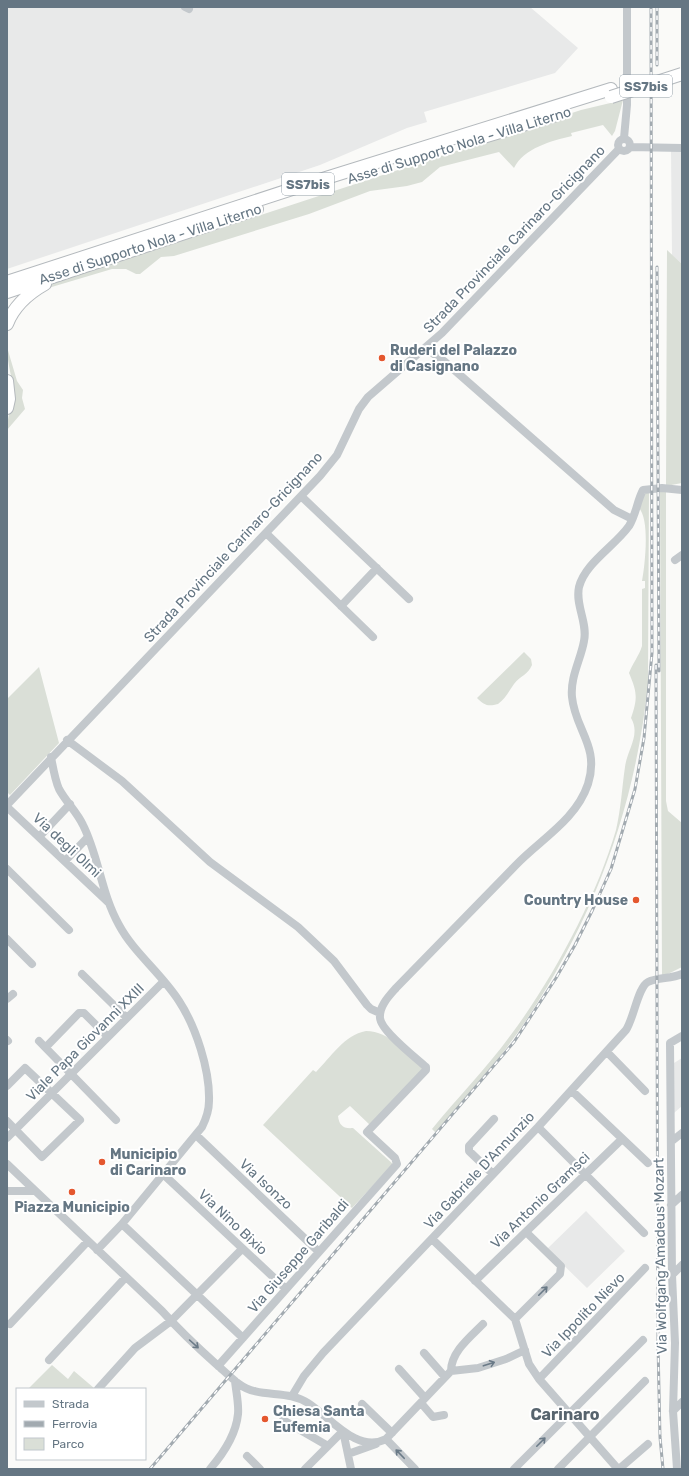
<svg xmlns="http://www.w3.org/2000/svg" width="689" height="1476" font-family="Rubik,sans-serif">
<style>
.built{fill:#e8e9e9}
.green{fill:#dadfd7}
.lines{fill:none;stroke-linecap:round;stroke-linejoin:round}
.highway-casing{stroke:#b4b9bd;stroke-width:14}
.minor{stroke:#c3c8cc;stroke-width:8}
.highway{stroke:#fff;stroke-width:12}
.rail-casing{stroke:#a2aab0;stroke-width:3}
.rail{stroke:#fff;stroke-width:1.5;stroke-dasharray:4.5;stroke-linecap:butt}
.highway-bridge-casing{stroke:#b4b9bd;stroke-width:14;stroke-linecap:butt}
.highway-bridge{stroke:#fff;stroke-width:12}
.oneway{stroke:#6a7a87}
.poi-dot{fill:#e4572e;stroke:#fff;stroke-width:1.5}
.labels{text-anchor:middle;stroke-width:4;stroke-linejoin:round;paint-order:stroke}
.shield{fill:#fff;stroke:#939fa8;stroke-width:1}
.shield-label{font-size:13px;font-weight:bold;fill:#657683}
.street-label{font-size:14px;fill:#657683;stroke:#fff}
.poi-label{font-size:14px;font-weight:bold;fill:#657683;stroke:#fff;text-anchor:start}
.quarter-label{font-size:16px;font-weight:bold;fill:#57646e;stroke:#fff}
</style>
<rect width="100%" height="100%" fill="#fafaf8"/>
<path class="built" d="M7 7H530L578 48 555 73 424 112 427 122 407 128 320 165 7 269Z
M671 150 682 151V264L672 255Z
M682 1058V1106L674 1113V1063Z
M586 1211 625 1251 587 1288 547 1249Z"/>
<path class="green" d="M623 100 615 131 612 136 603 125 571 133 572 136C551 141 524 148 514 168L499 152 440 167 422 182 407 186 370 191 309 214 174 256 161 257 140 274H136L126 269H112L45 289C25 298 11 314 7 335 7 308 33 292 56 282L581 110Z
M667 250 682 264V483L666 486Z
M7 347 17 381 23 390 22 398 25 409 7 430C7 415 14 402 13 387 11 373 7 361 7 347Z
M649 491 648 682C636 807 593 921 523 1025 497 1063 466 1097 436 1133L432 1129C457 1098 486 1069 510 1036 553 979 596 898 616 830 621 809 622 787 625 767 627 750 641 735 631 718 638 698 637 692 629 673 632 664 639 656 642 646V589L645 588V581H642C645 565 650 520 639 508L644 494Z
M660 491H666V801L668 811 682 823V967L662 977Z
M524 652 531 659 532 665C528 675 520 676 514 684 509 691 505 699 498 704 488 707 484 705 477 698Z
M39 667 59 743 10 795 7 792V699Z
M366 1031C390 1031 407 1054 423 1069L370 1125 350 1106 338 1116C339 1125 343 1129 353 1128L393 1164 352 1208 263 1125 313 1070 316 1072C331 1057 344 1035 366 1031Z
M52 1365 68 1379 74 1371 94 1388 28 1389Z"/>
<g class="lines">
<g class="highway-casing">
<path id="highway" d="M470 141 556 115
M7 282 326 178 611 89
M7 292 257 209
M7 324C14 306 29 293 45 284
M7 381 9 399 7 408"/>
</g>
<path class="minor" d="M185 7 189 9
M624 138 627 105V7
M618 145a6 6 0 1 1 12 0a6 6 0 1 1-12 0Z
M630 147 682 148
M425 348 444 361 614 510 632 519
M301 496 409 599
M266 533 373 637
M675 560 682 555
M341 606 377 568
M67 740 122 781 210 862 298 927 334 961 367 1005 371 1009 380 1013
M51 757C53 768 55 780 59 789 66 802 77 812 83 825 99 857 101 893 119 925 134 953 161 973 179 1001 196 1027 210 1070 209 1101 209 1111 206 1119 202 1127L122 1224 97 1250
M7 805 320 476 337 455 359 409 368 397 442 333 619 149
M7 807 108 902
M39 837 70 804
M65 861 88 837
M7 869 69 930
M7 939 32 964
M82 974 127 1018
M7 999 13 994
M7 1040 8 1041
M39 1041 116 1120
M46 1047 79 1013H84L108 1037
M607 1052 645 1091
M7 1086 25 1068 80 1120 42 1157 7 1121
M572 1091 648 1163
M538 1127 644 1233
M196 1135 319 1252
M7 1138 163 982
M672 1141 682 1133
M7 1164 162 1311C179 1330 197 1347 216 1364 223 1370 231 1378 239 1384 259 1399 287 1389 308 1403 330 1417 357 1454 386 1439L451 1371
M163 1174 286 1289
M493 1174 469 1151V1146L494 1119
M7 1191H35
M671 1205 682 1195
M122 1224 243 1338
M432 1239 515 1319 529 1364 539 1379 618 1469
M672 1275 682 1265
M475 1281 622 1139
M515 1319 560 1274 561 1266 526 1232
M10 1324 88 1241
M424 1353 445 1377
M49 1360 126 1277
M218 1366 397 1164 395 1158 367 1132 426 1070V1067C415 1057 381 1031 380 1018 379 1006 389 996 396 988 436 947 476 906 516 865 541 839 576 820 588 784 600 746 575 730 572 697 570 677 581 659 584 641 588 623 575 605 579 587 585 563 615 546 629 526 636 515 637 501 643 490L662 488 682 490
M399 1369 425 1398
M451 1371 478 1368 506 1359 525 1350
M451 1371C451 1352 470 1337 483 1324
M539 1379 645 1268
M98 1389 135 1348 171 1321 242 1249
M292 1396 304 1376 323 1353 538 1127 626 1030C634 1018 638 987 648 982 658 977 671 979 682 974
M421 1403 433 1417 444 1415
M362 1404 392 1433
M673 1411 682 1402
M283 1420 328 1446
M343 1431 351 1469
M386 1439 415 1469
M348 1454 376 1444
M247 1456 260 1469
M210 1469C223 1454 236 1435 238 1414 239 1404 236 1391 235 1381
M305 1469 343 1431
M514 1469 643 1340
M558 1469 645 1381
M619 1469 648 1444
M677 1469 673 1411 675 1343 672 1275 670 1043 682 1036"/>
<use href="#highway" class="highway"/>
<g class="rail-casing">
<path id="rail" d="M657 65V7
M657 267 659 671
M656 665 658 1344 660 1437 663 1469
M150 1469 514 1042 556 978 575 945 593 909 611 869 635 789 644 738 652 653 651 7"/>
</g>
<use href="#rail" class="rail"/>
<g class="highway-bridge-casing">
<path id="highway-bridge" d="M611 97 682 74"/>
</g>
<use href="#highway-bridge" class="highway-bridge"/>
</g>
<defs><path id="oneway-shaft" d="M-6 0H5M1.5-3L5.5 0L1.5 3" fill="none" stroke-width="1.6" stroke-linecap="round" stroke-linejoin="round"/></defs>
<g class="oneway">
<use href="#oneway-shaft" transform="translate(543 1291) rotate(-45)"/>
<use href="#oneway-shaft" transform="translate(194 1344) rotate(42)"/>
<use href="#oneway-shaft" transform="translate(489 1364) rotate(-18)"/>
<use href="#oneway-shaft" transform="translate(541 1442) rotate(-45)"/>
<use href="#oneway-shaft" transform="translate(400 1454) rotate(-134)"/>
</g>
<g class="poi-dot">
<circle cx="382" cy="358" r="4"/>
<circle cx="636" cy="900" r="4"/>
<circle cx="102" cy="1162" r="4"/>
<circle cx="72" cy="1192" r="4"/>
<circle cx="265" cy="1419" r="4"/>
</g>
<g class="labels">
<g class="shield">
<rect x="620" y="75" width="52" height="22" rx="3"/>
<rect x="282" y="173" width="52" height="22" rx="3"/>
</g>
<g class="shield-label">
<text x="646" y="91">SS7bis</text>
<text x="308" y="189">SS7bis</text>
</g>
<g class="street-label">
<text transform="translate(459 145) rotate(-17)" y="5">Asse di Supporto Nola - Villa Literno</text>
<text transform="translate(514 239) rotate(-46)" y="5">Strada Provinciale Carinaro-Gricignano</text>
<text transform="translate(150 244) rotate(-18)" y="5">Asse di Supporto Nola - Villa Literno</text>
<text transform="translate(233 547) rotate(-47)" y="5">Strada Provinciale Carinaro-Gricignano</text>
<text transform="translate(67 845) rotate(43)" y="5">Via degli Olmi</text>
<text transform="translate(85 1042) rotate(-45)" y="5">Viale Papa Giovanni XXIII</text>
<text transform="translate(479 1170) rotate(-47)" y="5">Via Gabriele D'Annunzio</text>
<text transform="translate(266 1184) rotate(43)" y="5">Via Isonzo</text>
<text transform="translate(540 1200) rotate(-44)" y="5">Via Antonio Gramsci</text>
<text transform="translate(233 1222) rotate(43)" y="5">Via Nino Bixio</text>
<text transform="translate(298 1256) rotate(-49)" y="5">Via Giuseppe Garibaldi</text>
<text transform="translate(660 1256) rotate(-91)" y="5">Via Wolfgang Amadeus Mozart</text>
<text transform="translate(583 1315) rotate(-46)" y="5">Via Ippolito Nievo</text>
</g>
<g class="poi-label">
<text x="390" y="355">Ruderi del Palazzo<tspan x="390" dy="16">di Casignano</tspan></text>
<text x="628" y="905" text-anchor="end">Country House</text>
<text x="110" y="1159">Municipio<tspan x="110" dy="16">di Carinaro</tspan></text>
<text x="72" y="1212" text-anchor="middle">Piazza Municipio</text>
<text x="273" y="1416">Chiesa Santa<tspan x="273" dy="16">Eufemia</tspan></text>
</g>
<g class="quarter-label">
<text x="565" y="1420">Carinaro</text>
</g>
</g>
<rect width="689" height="1476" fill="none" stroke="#657683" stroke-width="16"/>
<rect x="16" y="1388" width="130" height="72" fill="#ffffff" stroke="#c1c8cd"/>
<rect x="24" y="1401" width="20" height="6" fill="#c3c8cc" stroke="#c1c8cd"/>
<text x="52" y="1408" font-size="12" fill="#657683">Strada</text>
<rect x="24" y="1421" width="20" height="6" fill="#a2aab0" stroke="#c1c8cd"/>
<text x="52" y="1428" font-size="12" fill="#657683">Ferrovia</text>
<rect x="24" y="1438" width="20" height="12" fill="#dadfd7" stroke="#c1c8cd"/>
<text x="52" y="1448" font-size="12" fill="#657683">Parco</text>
</svg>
